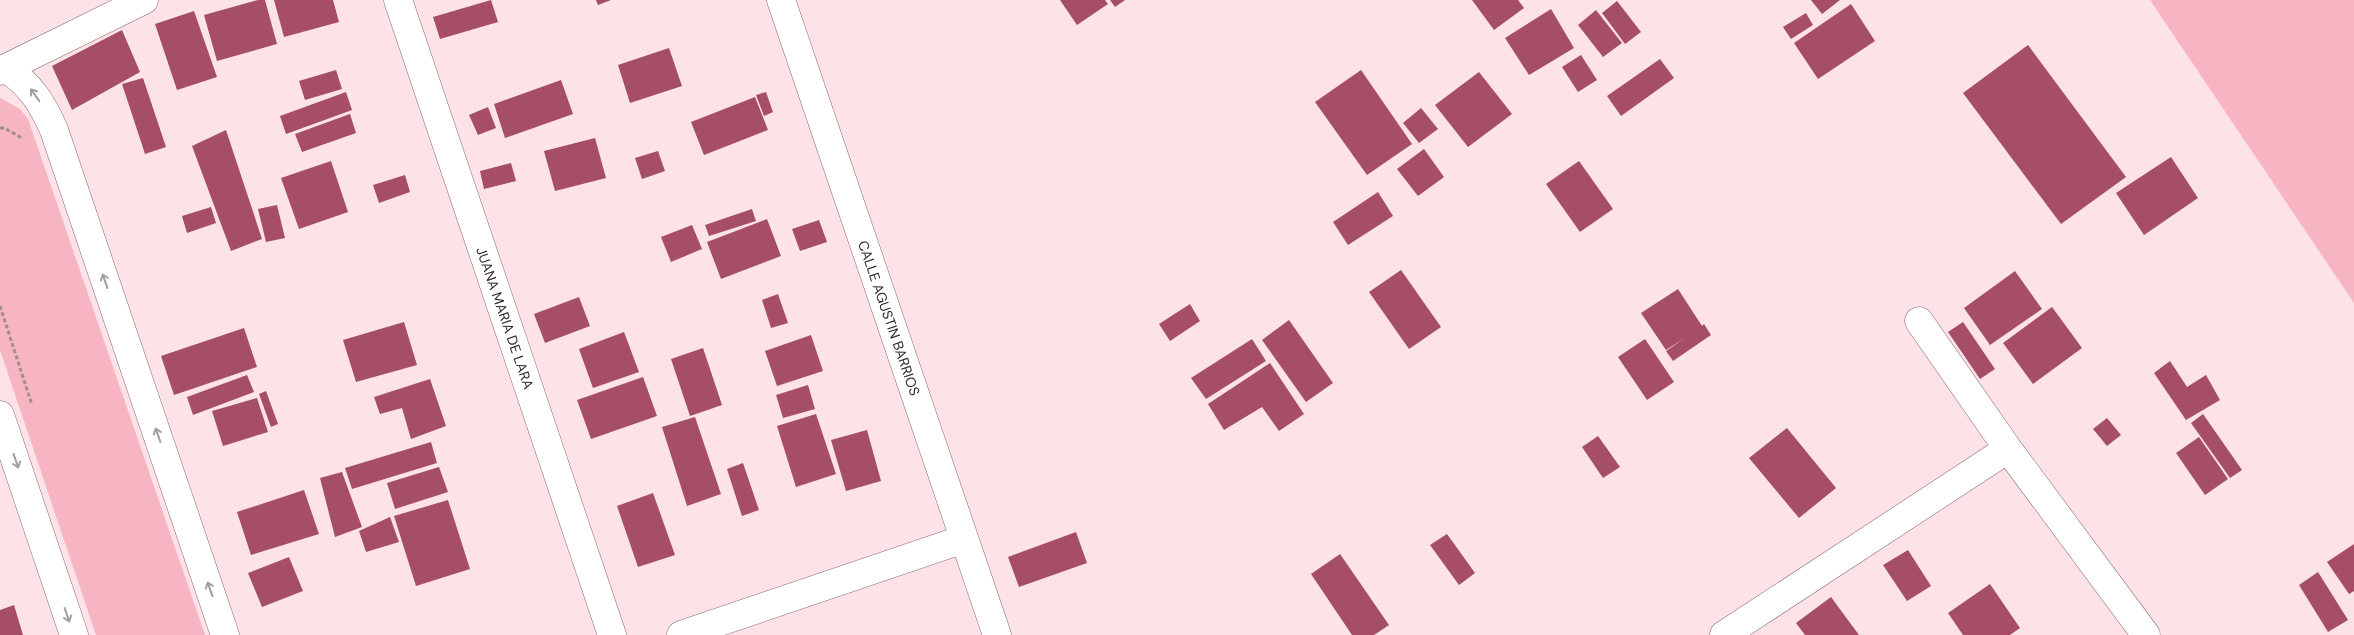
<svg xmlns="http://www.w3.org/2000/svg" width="2354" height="635" font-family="'DM Sans',sans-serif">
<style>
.green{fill:#f7b5c3}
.building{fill:#a54e65}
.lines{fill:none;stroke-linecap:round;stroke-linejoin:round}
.minor-casing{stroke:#876a70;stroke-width:29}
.path{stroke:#a18d90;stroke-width:3;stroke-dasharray:4 2.5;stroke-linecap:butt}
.minor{stroke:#fff;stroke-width:28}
.oneway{stroke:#a29d9e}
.labels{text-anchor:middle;stroke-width:5;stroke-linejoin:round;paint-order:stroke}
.street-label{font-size:14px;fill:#312527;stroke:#fff}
</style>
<rect width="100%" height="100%" fill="#fde2e7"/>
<path class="green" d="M2150 0H2354V303Z
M0 98 20 109 28 119 205 635H96L0 350Z"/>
<path class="building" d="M258 0H265L277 44 217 61 204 15Z
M274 0H333L339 22 284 37Z
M491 0 498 22 440 39 433 17Z
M596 0H611L598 5Z
M1060 0H1105L1108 4 1077 25Z
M1110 0H1125L1115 7Z
M1472 0H1518L1524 8 1494 30Z
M1811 0H1840L1822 14Z
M1617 1 1641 32 1625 44 1602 13Z
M1851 4 1875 41 1818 79 1794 43Z
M1551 9 1574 48 1529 75 1505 38Z
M1596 10 1622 43 1603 57 1578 25Z
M194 11 217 77 177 90 155 24Z
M1806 13 1813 25 1791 39 1783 27Z
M122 30 140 72 72 110 52 66Z
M2028 45 2126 177 2061 224 1963 93Z
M669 48 682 86 630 103 618 65Z
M1581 55 1597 80 1578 92 1562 67Z
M1660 59 1674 78 1621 116 1607 96Z
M336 70 342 89 305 100 299 81Z
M1361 70 1412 144 1367 175 1315 102Z
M1479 72 1512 114 1468 147 1435 105Z
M143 78 166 147 145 154 122 84Z
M561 80 573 114 505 138 494 104Z
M346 92 352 110 286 134 280 116Z
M766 92 773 112 764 116 756 95Z
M755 97 768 130 704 155 691 122Z
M488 107 496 128 478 135 469 115Z
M1421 108 1438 129 1419 143 1403 123Z
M350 114 356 133 302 152 295 134Z
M226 130 262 239 231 251 192 146Z
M595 138 606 178 555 191 544 151Z
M1424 149 1444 177 1418 196 1397 169Z
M658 151 665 171 642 179 635 158Z
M2171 157 2198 198 2144 235 2116 193Z
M331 161 348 212 299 229 281 178Z
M1579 161 1613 209 1580 232 1546 184Z
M511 163 516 181 484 189 480 171Z
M405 175 410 192 379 203 373 185Z
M1378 192 1393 216 1348 245 1333 222Z
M277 205 285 238 266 242 258 209Z
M211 207 216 223 187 233 182 216Z
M752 209 756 221 709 236 705 225Z
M767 219 781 256 721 279 707 242Z
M819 220 827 242 800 251 792 229Z
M692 225 702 249 671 262 661 237Z
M1401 270 1441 327 1409 349 1369 292Z
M2015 271 2042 309 1990 345 1964 308Z
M1678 289 1702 326 1704 324 1711 335 1673 361 1666 351 1685 338 1666 350 1641 313Z
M778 294 788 323 771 328 762 300Z
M579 297 590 326 545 343 534 314Z
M1190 304 1200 321 1170 341 1159 324Z
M2052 307 2082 348 2033 384 2003 343Z
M1289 320 1333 383 1306 402 1262 340Z
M404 322 417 365 356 382 343 340Z
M1963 322 1995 369 1980 379 1948 332Z
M244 328 257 367 174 395 161 356Z
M624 332 639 372 593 388 579 349Z
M811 335 823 371 777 386 765 351Z
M1252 339 1266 361 1206 399 1191 378Z
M1645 339 1674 382 1647 400 1618 357Z
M703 348 722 405 690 416 671 359Z
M2170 361 2187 387 2206 375 2220 400 2186 420 2154 373Z
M1270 363 1304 414 1279 431 1262 407 1224 430 1208 404Z
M247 375 254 392 193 415 187 397Z
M643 377 657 416 591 439 577 400Z
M430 379 446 426 411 439 402 408 380 414 374 397Z
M808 385 815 409 783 418 776 395Z
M266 391 278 424 271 427 259 394Z
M257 398 268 432 223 446 212 411Z
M816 414 836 474 796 487 777 426Z
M2203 414 2242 470 2230 478 2191 423Z
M695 417 721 494 687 506 662 427Z
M2107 418 2121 435 2107 446 2093 429Z
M1787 428 1836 488 1799 518 1749 458Z
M867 430 881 481 846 491 831 440Z
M1598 436 1620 467 1603 478 1582 447Z
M2199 437 2228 479 2205 495 2176 453Z
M431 442 437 463 352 489 345 468Z
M743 463 759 510 742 516 727 469Z
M439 467 448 492 395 509 387 483Z
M342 472 362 527 335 537 320 478Z
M304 490 319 534 251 555 237 512Z
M653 493 675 555 638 567 617 506Z
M448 500 470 569 416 586 394 516Z
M390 517 399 542 366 552 359 531Z
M1076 532 1087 563 1019 587 1008 557Z
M1447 534 1475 573 1459 585 1430 545Z
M2354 544V591L2349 594 2327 562Z
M1908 550 1931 586 1907 601 1883 565Z
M1340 554 1389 625 1374 635H1352L1311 574Z
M289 557 303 591 262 607 248 573Z
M2318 572 2348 620 2328 632 2299 585Z
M1990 584 2020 628 2010 635H1963L1948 613Z
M1831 597 1859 635H1805L1796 623Z
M14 605 23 635H0V610Z"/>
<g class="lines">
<g class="minor-casing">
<path id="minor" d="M398 0 612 635
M781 0 997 635
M6 68C32 87 41 101 54 130L225 635
M0 71 144 0
M1919 321 2008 449 2146 635
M0 415 74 635
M681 635 964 539
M1724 635 2008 449"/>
</g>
<path class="path" d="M0 128H4L22 138
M0 306 32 405"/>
<use href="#minor" class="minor"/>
</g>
<defs><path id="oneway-shaft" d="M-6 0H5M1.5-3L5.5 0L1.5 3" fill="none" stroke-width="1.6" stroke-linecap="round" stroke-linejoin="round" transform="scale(1.25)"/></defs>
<g class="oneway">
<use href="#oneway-shaft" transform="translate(35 95) rotate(-125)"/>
<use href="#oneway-shaft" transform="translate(105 281) rotate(-109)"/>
<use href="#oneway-shaft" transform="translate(158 435) rotate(-109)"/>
<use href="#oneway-shaft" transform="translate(16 461) rotate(71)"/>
<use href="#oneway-shaft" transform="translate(210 589) rotate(-109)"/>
<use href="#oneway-shaft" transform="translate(67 615) rotate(71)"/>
</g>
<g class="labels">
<g class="street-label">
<text transform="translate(505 318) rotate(71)" y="5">JUANA MARIA DE LARA</text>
<text transform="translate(889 318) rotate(71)" y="5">CALLE AGUSTIN BARRIOS</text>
</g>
</g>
</svg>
